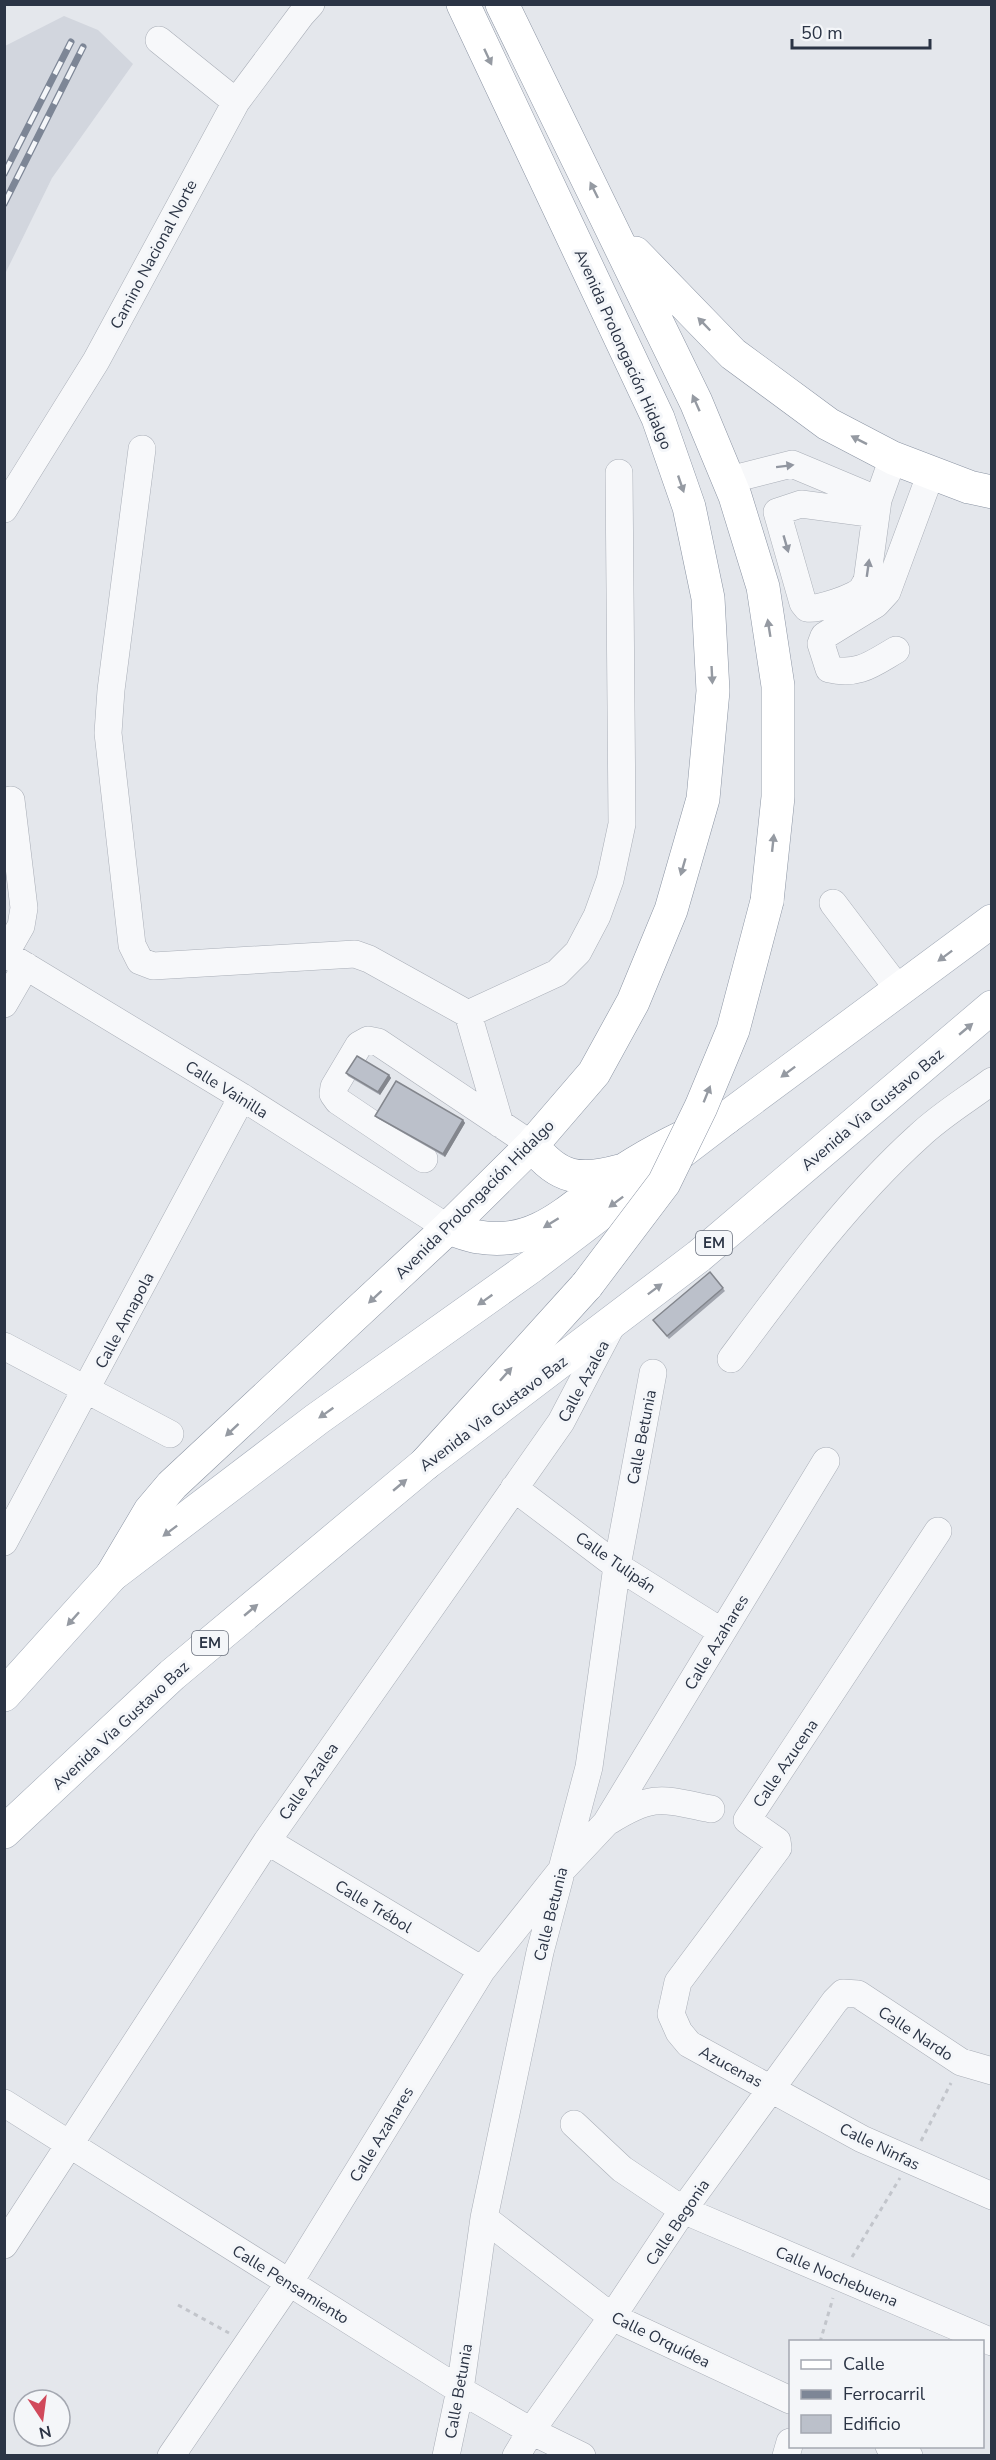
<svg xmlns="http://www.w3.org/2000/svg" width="996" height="2460" font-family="'Nunito Sans',sans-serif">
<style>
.built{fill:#d2d6de}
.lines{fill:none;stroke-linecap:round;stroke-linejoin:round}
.minor-casing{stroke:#a9aeb7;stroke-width:28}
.major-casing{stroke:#a3abb8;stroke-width:34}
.highway-casing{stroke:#8b94a3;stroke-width:34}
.path{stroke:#c2c5cb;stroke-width:3;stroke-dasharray:4.5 4.5;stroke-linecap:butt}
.minor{stroke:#f7f8fa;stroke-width:27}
.major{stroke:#fff;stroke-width:33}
.highway{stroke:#fff;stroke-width:33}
.rail-casing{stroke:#7d8696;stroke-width:7}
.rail{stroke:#f4f6f9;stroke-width:4.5;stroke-dasharray:14;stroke-linecap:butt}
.highway-bridge-casing{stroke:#8b94a3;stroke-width:34;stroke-linecap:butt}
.highway-bridge{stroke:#fff;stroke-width:33}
.wall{fill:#a1a5ae}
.shaded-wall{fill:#83868d}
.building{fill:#bbc0ca;stroke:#83868d;stroke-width:1.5}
.oneway{fill:#959aa2}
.oneway2{fill:#9196a0}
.labels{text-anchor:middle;stroke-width:6;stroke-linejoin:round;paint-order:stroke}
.shield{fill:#f4f6f9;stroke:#676e7b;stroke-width:1.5}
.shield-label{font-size:15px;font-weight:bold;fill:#2b3445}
.street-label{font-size:16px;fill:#2b3445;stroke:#f4f6f9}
</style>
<rect width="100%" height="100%" fill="#e4e7ec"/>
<path class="built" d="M64 16 98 30 133 64 52 178 5 274V46Z"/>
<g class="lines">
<g class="minor-casing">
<path id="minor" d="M159 40 236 102
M142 449 111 690 108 733 132 945 140 961 153 966 355 954 369 959 468 1014 500 1124
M729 480 792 464 878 500
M4 509 96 361 236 102 301 15 311 4
M876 514 801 504 777 512 803 603 807 608C817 610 855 598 862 589 863 588 866 582 867 581L878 500 893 458
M896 650C872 664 858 676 829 669L821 644 824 636 876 604 887 592 931 473
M833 903 899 990
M4 953 242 1097 448 1228
M5 954 21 926 24 908 11 800
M4 1004 26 966
M468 1014 557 973 578 952 597 916 610 880 622 824 619 473
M424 1159 338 1101 333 1094 334 1087 359 1045 368 1040 378 1042 532 1145
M4 1346 170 1434
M731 1359C789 1281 847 1201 919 1136 941 1115 968 1099 992 1081
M514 1488 617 1566 722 1632
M938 1531 747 1820 777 1841 778 1848 678 1982 671 2014 679 2032 689 2044 862 2139 992 2196
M4 1542 242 1097
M609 1821C654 1793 662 1799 711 1809
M267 1841 482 1970
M4 2103 460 2390 531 2431 582 2456
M574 2124 622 2169 683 2210 992 2342
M484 2218 612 2317 790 2400
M4 2245 267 1841 561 1422 614 1321
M889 2446 909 2456
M171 2456 289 2283 482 1970 560 1872 606 1823 826 1461
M446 2456 460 2390 484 2218 540 1952 589 1767 617 1566 653 1373
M516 2456 531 2431 612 2317 683 2210 835 2001 843 1993 858 1994 961 2062 992 2071
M786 2456 790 2442"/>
</g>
<g class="major-casing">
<path id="major" d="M4 1695 112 1575 317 1419 532 1266 726 1118 992 921
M4 1832 172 1675 425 1464 699 1256 992 1007"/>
</g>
<g class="highway-casing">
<path id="highway" d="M502 4 696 402 735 496 763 587 778 686V797L767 901
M635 253 733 354 828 424 893 458 969 487 992 492
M532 1145C558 1179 580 1182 620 1171
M448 1228C458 1231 469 1236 479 1237 542 1248 576 1200 624 1170 658 1148 689 1133 726 1118
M425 1464 587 1285
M112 1575 150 1511 172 1485 448 1228 532 1145 594 1073 633 1002 671 910 703 799 713 691 708 598 689 507 658 418 463 4"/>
</g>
<path class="path" d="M921 2141 951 2083
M852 2257 900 2178
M178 2305 229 2333
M820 2342 833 2298"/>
<use href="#minor" class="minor"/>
<use href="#major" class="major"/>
<use href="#highway" class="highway"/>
<g class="rail-casing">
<path id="rail" d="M4 174 71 42
M4 204 83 47"/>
</g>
<use href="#rail" class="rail"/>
<g class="highway-bridge-casing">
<path id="highway-bridge" d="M587 1285 664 1183 701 1107 733 1030 767 901"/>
</g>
<use href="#highway-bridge" class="highway-bridge"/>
</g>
<path class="wall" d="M346 1073 389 1075 391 1078 380 1095 348 1076Z
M375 1116 463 1120 465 1123 445 1157 377 1118Z
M710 1272 725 1291 669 1339 655 1323Z"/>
<path class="shaded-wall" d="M389 1075 391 1078 380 1095 378 1092Z
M463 1120 465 1123 445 1157 443 1154Z"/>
<path class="building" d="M357 1056 389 1075 378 1092 346 1073Z
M396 1081 463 1120 443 1154 375 1116Z
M710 1272 723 1288 667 1336 653 1320Z"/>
<defs><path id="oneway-solid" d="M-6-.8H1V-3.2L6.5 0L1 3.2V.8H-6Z" transform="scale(1.5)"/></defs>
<g class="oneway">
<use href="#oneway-solid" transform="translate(488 57) rotate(65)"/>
<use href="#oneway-solid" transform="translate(594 190) rotate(-116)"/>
<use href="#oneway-solid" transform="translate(704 324) rotate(-134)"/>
<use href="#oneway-solid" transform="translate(696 403) rotate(-114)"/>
<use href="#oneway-solid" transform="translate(859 440) rotate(-153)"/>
<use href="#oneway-solid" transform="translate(681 484) rotate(71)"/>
<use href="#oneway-solid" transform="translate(769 628) rotate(-99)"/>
<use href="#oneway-solid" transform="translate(712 675) rotate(87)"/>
<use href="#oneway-solid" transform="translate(773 843) rotate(-84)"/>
<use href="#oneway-solid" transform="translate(683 867) rotate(106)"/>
<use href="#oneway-solid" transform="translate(945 956) rotate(143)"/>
<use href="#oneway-solid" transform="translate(966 1029) rotate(-40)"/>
<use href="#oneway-solid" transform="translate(788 1072) rotate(143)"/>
<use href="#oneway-solid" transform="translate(707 1094) rotate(-68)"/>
<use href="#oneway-solid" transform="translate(616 1202) rotate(143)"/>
<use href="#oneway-solid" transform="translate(551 1223) rotate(148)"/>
<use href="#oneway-solid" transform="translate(655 1289) rotate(-37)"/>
<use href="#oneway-solid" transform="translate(375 1297) rotate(137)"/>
<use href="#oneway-solid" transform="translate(485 1300) rotate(145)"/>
<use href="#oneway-solid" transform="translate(506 1374) rotate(-48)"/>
<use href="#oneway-solid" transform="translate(326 1413) rotate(145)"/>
<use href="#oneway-solid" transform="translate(232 1430) rotate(137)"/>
<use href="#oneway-solid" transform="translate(400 1485) rotate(-40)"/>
<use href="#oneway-solid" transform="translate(170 1531) rotate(143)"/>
<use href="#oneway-solid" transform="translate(251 1610) rotate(-40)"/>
<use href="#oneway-solid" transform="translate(73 1619) rotate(132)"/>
</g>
<g class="oneway2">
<use href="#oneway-solid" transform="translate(785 466) rotate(-7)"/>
<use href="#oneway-solid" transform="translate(786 544) rotate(74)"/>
<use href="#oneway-solid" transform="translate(868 568) rotate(-82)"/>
</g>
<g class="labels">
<g class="shield">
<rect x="696" y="1231" width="36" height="24" rx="4.5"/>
<rect x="192" y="1631" width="36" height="24" rx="4.5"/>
</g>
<g class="shield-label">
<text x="714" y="1248">EM</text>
<text x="210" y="1648">EM</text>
</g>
<g class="street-label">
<text transform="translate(153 254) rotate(-62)" y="6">Camino Nacional Norte</text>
<text transform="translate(624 349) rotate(66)" y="6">Avenida Prolongación Hidalgo</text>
<text transform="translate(227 1089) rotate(32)" y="6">Calle Vainilla</text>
<text transform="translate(872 1109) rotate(-40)" y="6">Avenida Via Gustavo Baz</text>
<text transform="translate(474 1199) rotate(-45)" y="6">Avenida Prolongación Hidalgo</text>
<text transform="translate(124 1320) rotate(-62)" y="6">Calle Amapola</text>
<text transform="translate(583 1381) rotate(-62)" y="6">Calle Azalea</text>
<text transform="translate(493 1413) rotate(-37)" y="6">Avenida Via Gustavo Baz</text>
<text transform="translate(641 1437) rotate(-79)" y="6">Calle Betunia</text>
<text transform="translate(616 1562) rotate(35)" y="6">Calle Tulipán</text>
<text transform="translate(716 1642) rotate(-59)" y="6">Calle Azahares</text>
<text transform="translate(120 1725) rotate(-43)" y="6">Avenida Via Gustavo Baz</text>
<text transform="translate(785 1763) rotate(-56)" y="6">Calle Azucena</text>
<text transform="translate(308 1781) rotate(-55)" y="6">Calle Azalea</text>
<text transform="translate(374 1906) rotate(31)" y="6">Calle Trébol</text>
<text transform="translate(550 1914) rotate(-76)" y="6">Calle Betunia</text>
<text transform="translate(916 2033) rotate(33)" y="6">Calle Nardo</text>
<text transform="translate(731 2066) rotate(28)" y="6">Azucenas</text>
<text transform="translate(381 2134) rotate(-59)" y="6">Calle Azahares</text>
<text transform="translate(880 2146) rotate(26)" y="6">Calle Ninfas</text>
<text transform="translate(677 2222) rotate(-56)" y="6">Calle Begonia</text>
<text transform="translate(837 2276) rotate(23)" y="6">Calle Nochebuena</text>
<text transform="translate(291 2284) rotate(32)" y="6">Calle Pensamiento</text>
<text transform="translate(661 2339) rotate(26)" y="6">Calle Orquídea</text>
<text transform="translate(458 2391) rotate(-80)" y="6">Calle Betunia</text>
</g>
</g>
<rect width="996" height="2460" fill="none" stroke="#2b3445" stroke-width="12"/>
<rect x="789" y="2340" width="195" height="108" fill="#f4f6f9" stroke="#a4a8b1" stroke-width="1.5"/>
<rect x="801" y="2360" width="30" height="9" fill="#ffffff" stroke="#a4a8b1" stroke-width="1.5"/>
<text x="843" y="2370" font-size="18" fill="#2b3445">Calle</text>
<rect x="801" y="2390" width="30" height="9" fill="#7d8696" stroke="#a4a8b1" stroke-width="1.5"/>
<text x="843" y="2400" font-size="18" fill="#2b3445">Ferrocarril</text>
<rect x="801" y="2415" width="30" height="18" fill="#bbc0ca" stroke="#a4a8b1" stroke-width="1.5"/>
<text x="843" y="2430" font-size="18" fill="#2b3445">Edificio</text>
<g transform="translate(42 2418) rotate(167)"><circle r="28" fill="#f4f6f9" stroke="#a4a8b1" stroke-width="1.5"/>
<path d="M0-4.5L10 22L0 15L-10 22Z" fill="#d1495b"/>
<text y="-9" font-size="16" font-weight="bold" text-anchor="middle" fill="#2b3445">N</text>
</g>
<path d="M792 39v9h138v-9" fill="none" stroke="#2b3445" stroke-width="3"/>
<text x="801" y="39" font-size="18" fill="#2b3445" stroke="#f4f6f9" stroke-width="4.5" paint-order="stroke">50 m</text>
</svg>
